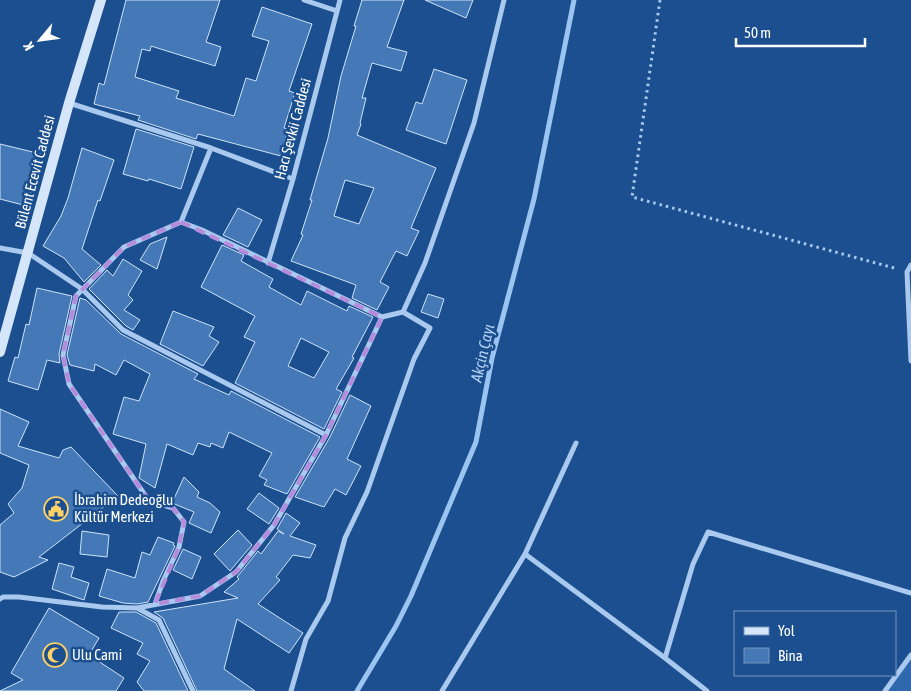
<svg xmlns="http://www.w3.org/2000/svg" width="911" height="691" font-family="'Asap Condensed',sans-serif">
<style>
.green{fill:#2e69ad}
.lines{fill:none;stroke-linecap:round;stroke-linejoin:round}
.stream{stroke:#9cc4f0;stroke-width:5}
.building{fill:#4478b7;stroke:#cfe3fa;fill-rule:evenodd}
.path{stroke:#a9c9ee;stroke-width:3;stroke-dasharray:2.5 4;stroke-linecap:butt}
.minor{stroke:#a9c9ee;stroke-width:5}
.secondary{stroke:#d6e6fa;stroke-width:10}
.marked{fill:none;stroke:#b68bdc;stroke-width:4;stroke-dasharray:10 6;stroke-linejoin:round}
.labels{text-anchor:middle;stroke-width:5;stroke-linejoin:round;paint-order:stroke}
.street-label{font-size:15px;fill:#fff;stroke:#1b4f8f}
.poi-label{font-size:15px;fill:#fff;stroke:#1b4f8f;text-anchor:start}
.water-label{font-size:16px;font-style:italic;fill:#b5d3f5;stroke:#1b4f8f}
</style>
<rect width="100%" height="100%" fill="#1b4f8f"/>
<path class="green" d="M911 653V691H884Z"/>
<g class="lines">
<path class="stream" d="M357 691 396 626 411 596 476 442 492 358 534 199 574 0"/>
</g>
<path class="building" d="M126 0H220L206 42 221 47 215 66 151 46 150 51 142 49 135 77 179 91 176 98 234 116 246 78 256 81 269 41 252 36 262 7 312 24 289 91 295 93 284 128 288 129 281 156 198 134 196 139 138 120 140 116 94 104 99 83 104 85Z
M362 0H404L387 47 407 52 401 71 372 63 362 98H366L360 123 361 124 357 135 436 168 411 228 419 231 407 256 396 251 380 282 389 287 377 310 352 298 356 285 291 261 303 235 301 234 312 200H310L328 138 341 76 356 26H354ZM345 180 374 188 359 224 334 216Z
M425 0H473L466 18Z
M434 69 467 80 446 144 406 130 416 102 422 104Z
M136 129 194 147 181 189 149 179 148 181 123 174Z
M0 144 41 154 27 206 0 199Z
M82 148 114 160 100 201 98 200 82 249 101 265 84 282 64 258 43 246 61 216 68 198Z
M238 208 262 220 248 247 223 235Z
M167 237 157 269 140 260 150 244Z
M222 245 244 255 241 261 273 279 269 287 301 305 307 291 347 311 349 306 373 317 352 357 354 358 336 389 342 392 324 429 235 383 255 342 244 337 255 316 201 287ZM301 338 329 352 314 378 288 366Z
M123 259 142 271 128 295 133 300 124 310 140 320 133 330 126 326 89 289 107 270 113 276Z
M37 288 72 296 59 354 60 363 47 360 38 390 8 381 15 357 18 358 26 324 29 325Z
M428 294 444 299 438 318 421 312Z
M80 298 86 300 121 334 198 374 194 379 229 395 231 391 320 437 287 494 264 485 267 480 259 476 272 453 229 432 223 448 211 443 210 447 198 443 193 455 167 444 155 488 139 478 146 444 113 434 124 397 139 401 150 374 124 360 116 375 95 364 94 371 70 365 67 355Z
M173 311 214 327 209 336 219 342 203 366 160 344Z
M350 395 371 406 347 459 361 466 346 495 335 489 324 507 295 497 330 437Z
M0 409 29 422 18 446 59 458 63 450 71 447 118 496 39 557 48 560 14 577 0 572V525L14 513 8 504 22 488 29 465 0 453Z
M184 477 199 492 197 497 210 503 220 512 211 533 189 523 194 512 172 503Z
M259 493 279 508 269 524 247 509Z
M286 513 300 523 290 536 316 545 310 558 293 555 276 577 280 580 258 604 303 633 289 653 237 619 224 669 255 691H197L163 618 154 612 238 598 224 592 239 579 237 577 258 551 261 554 278 531 284 534 277 529Z
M238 530 252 545 230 571 214 554Z
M82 531 109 535 107 557 80 554Z
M158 537 174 543 173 545 175 546 148 602 137 604 123 603 99 596 107 569 135 578 142 552 150 555Z
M183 549 201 557 192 579 173 570Z
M59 563 74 567 71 577 89 583 84 600 52 589Z
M49 608 99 638 89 655 124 678 116 691H0L23 680 11 673Z
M119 612H136L156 623 188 691H144L137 682 150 661 137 654 143 643 111 628Z"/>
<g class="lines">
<path class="path" d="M660 0 632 197 898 269"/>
<path class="minor" d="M304 0 337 11
M69 103 211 148 293 179
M181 222 211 148
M0 248 28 253 82 289 123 330 326 435
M268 263 293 179 340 0
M911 265 907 272 911 361
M525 554 665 658
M0 599 3 597H19L102 607 137 608 200 596 236 572 274 525 326 435 382 317 403 312 425 263 474 123 504 0
M155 604 163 581 179 547 184 522 173 508 149 501 69 384 63 355 76 296 124 247 181 222 202 230 382 317
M137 608 159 620 193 691
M291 691 306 639 328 601 345 538 367 492 414 359 430 328 403 312
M442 691 525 554 576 443
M707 691 665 658 693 564 708 532 911 593
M885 691 911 655"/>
<path class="secondary" d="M0 352 69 103 101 0"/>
</g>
<path class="marked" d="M181 222 382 317 326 435 274 525 236 572 200 596 155 604 179 547 184 522 173 508 149 501 69 384 63 355 76 296 124 247Z"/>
<defs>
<g id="civic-ring" transform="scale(1.25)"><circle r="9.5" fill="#1b4f8f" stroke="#ffd166" stroke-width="1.5"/><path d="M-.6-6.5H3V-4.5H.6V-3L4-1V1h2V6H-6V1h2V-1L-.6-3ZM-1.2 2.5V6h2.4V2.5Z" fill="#ffd166"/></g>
<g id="mosque-ring" transform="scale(1.25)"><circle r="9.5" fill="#1b4f8f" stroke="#ffd166" stroke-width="1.5"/><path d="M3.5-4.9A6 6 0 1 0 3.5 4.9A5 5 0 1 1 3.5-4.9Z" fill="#ffd166"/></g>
</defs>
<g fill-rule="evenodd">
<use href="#civic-ring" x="56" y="509"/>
<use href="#mosque-ring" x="55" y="655"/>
</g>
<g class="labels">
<g class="street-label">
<text transform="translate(293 129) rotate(-75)" y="5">Hacı Şevkii Caddesi</text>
<text transform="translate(35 172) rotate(-75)" y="5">Bülent Ecevit Caddesi</text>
</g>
<g class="poi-label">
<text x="74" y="505">İbrahim Dedeoğlu<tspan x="74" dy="17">Kültür Merkezi</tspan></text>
<text x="72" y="660">Ulu Cami</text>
</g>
<g class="water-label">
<text transform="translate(482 353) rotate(-77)" y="6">Akçin Çayı</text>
</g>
</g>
<rect x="734" y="611" width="162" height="65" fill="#1b4f8f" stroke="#7695bc"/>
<rect x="744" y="627" width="25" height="8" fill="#d6e6fa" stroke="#7695bc"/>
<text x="778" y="636" font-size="15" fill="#ffffff">Yol</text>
<rect x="744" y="648" width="25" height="15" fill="#4478b7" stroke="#7695bc"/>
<text x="778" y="661" font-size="15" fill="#ffffff">Bina</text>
<g transform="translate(40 40) rotate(241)" stroke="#1b4f8f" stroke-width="4" paint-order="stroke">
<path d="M0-4L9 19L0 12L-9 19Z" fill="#ffffff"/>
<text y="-8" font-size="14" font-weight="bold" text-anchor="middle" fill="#ffffff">K</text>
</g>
<path d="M736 38v8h129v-8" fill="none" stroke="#ffffff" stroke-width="2.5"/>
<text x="744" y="38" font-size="15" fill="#ffffff" stroke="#1b4f8f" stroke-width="4" paint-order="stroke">50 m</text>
</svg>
